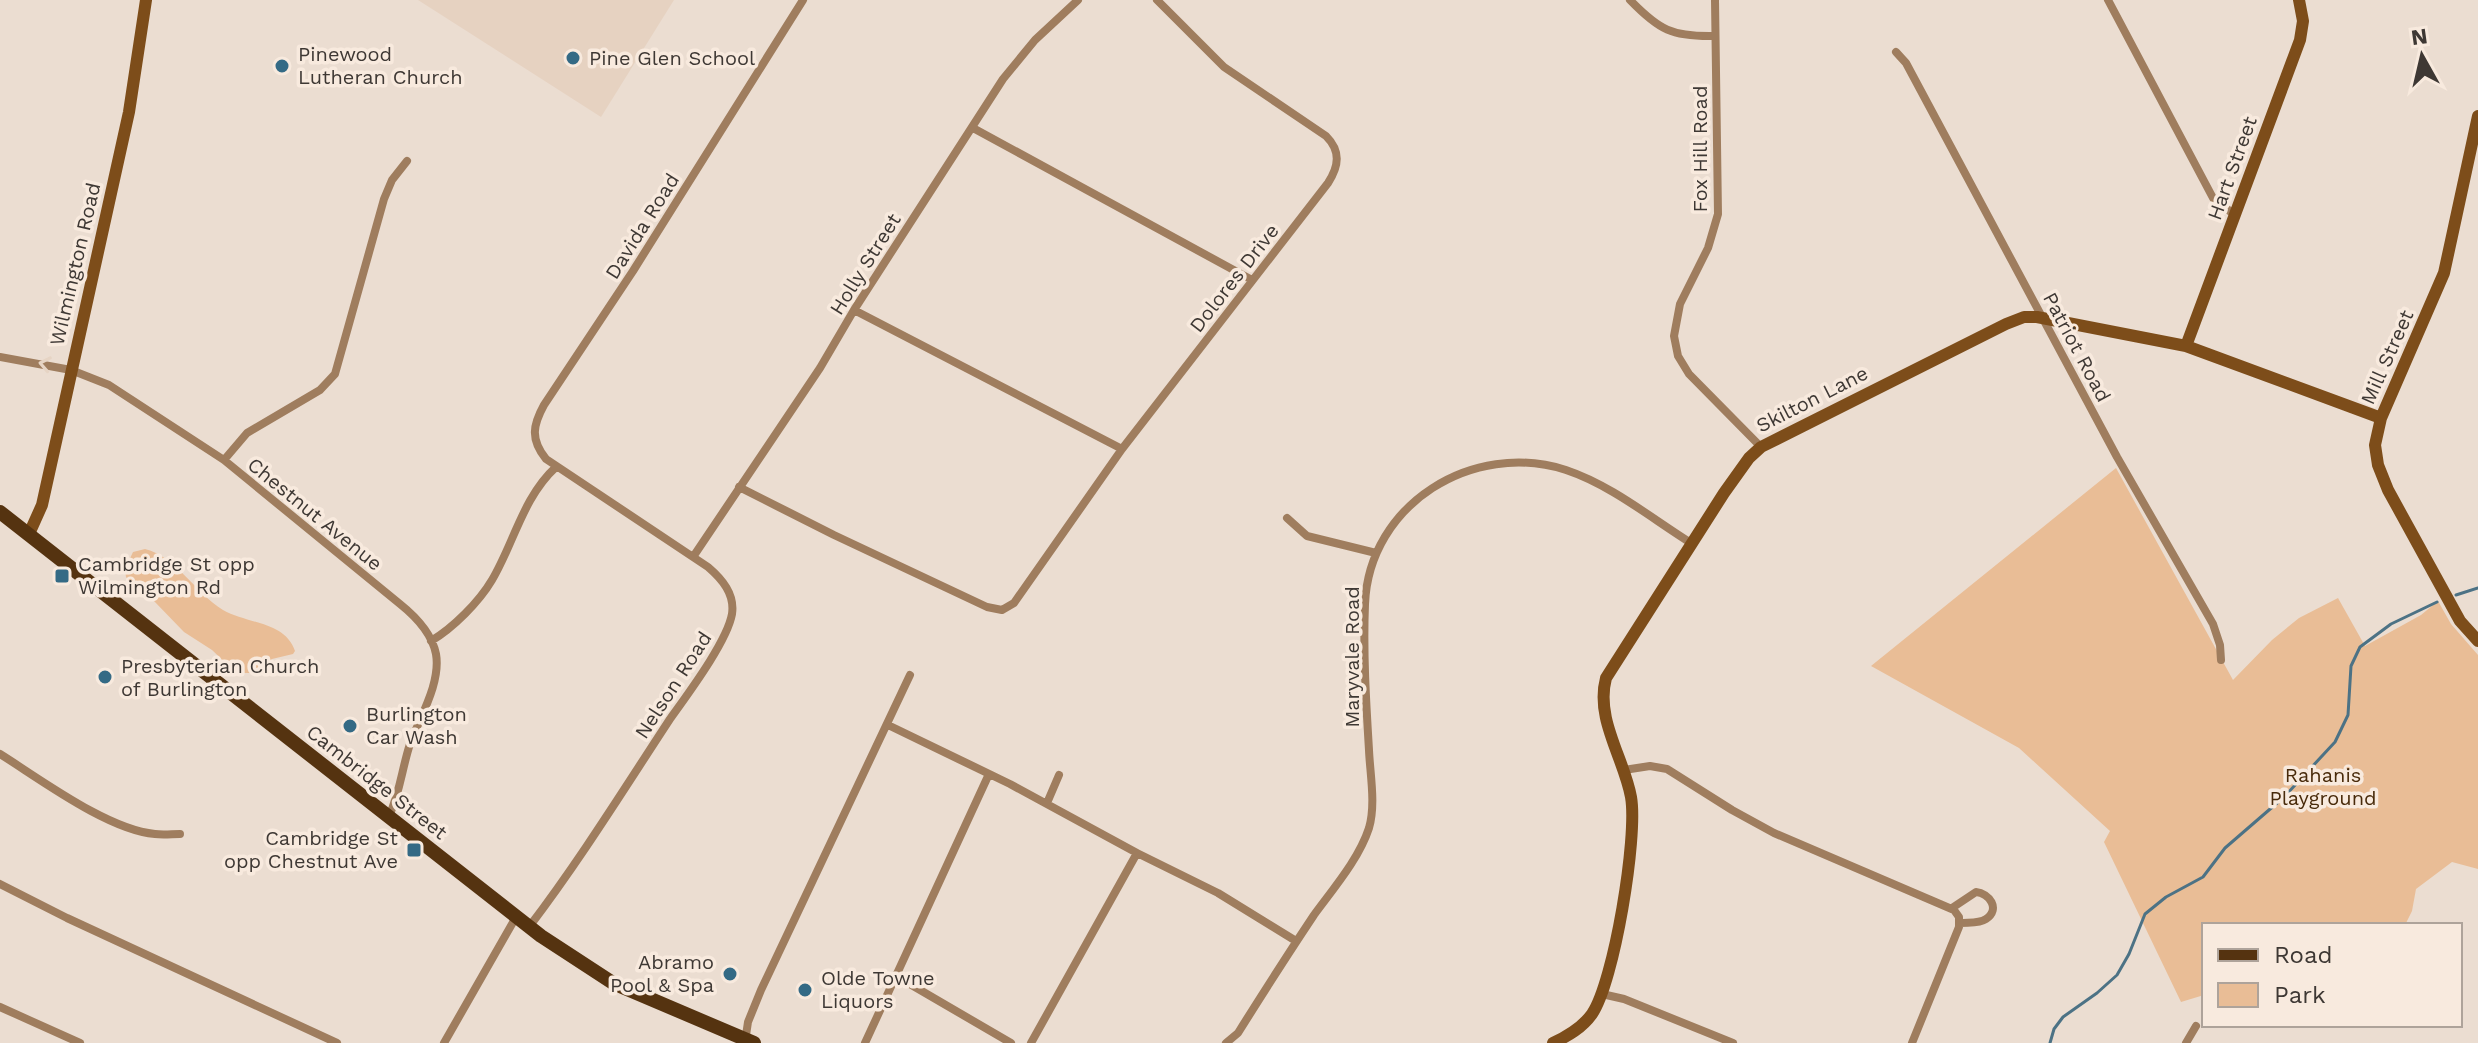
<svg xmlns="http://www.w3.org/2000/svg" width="2478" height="1043" font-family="'Work Sans',sans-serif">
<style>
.built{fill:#e6d2c1}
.green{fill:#e9bd96}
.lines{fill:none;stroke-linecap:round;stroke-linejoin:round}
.stream{stroke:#4c7285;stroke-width:3}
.street{stroke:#9f7d5e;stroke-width:8}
.secondary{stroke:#7d4d1a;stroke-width:12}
.primary{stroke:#553310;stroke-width:14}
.oneway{stroke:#e6d4c4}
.poi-dot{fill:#346a85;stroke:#f8eade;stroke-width:3}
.labels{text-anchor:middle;stroke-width:7;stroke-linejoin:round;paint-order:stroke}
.poi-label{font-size:20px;fill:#3e3834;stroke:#f8eade;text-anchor:start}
.street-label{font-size:20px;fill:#3e3834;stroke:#f8eade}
.park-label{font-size:20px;fill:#482a0a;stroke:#f8eade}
</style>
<rect width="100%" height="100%" fill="#ebddd1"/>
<path class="built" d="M418 0H674L601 117Z"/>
<path class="green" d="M2116 468 2233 680 2272 640 2299 618 2338 598 2365 646 2421 615 2438 601 2451 624 2478 655V869L2452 862 2416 889 2412 911 2405 925H2204V995L2181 1002 2104 842 2110 831 2019 748 1871 666Z
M145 549C177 557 195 593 223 610 247 624 285 621 295 651L293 654 272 659 258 673H236L212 650 184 632 153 600 134 587 126 577 125 569 133 552Z"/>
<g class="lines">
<path class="stream" d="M2456 595 2478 588
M2050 1043 2054 1029 2063 1017 2097 993 2117 975 2129 954 2145 914 2166 897 2203 877 2225 848 2284 797 2335 742 2348 715 2351 666 2360 647 2391 624 2437 602"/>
<path class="street" d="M1630 0C1659 30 1672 37 1715 36
M1715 0 1718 214 1708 248 1680 304 1674 336 1678 356 1689 374 1761 447
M2108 0 2213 198 2236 216
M1896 52 1906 63 2117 457 2213 624 2220 645 2221 660
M973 128 1252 280
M854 310 1122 449
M0 357 71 370 109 385 224 460 400 604C415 616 432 634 436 654 441 683 420 717 410 744 402 768 400 793 389 816
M224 460 247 433 320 390 335 374 384 199 392 180 407 161
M739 487 834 535 987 607 1002 610 1014 603 1122 449 1328 183C1339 166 1341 151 1326 136L1224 67 1157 0
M1287 518 1307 536 1376 553
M693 557 820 368 854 310 1003 79 1035 40 1078 0
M431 641C453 628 479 602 492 580 514 543 523 497 556 467
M888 725 1010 784 1137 853 1218 893 1296 941
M0 754C40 779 108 830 155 834 163 835 172 834 180 834
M1624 770 1650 766 1667 769 1732 810 1774 833 1954 910 1959 917V927L1912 1043
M1047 803 1059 775
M0 884 67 918 337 1043
M1952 908 1976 892C1989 893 2001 909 1986 919 1979 924 1968 922 1960 923
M529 927C580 860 624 789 670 719 687 695 727 642 732 614 735 594 722 579 708 567L546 459C530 439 533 425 544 405L633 271 803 0
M896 976 1011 1043
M1602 994 1624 999 1733 1043
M0 1007 80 1043
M745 1042 748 1022 761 990 910 675
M444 1043 516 917
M865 1043 989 774
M1031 1043 1137 853
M1226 1043 1238 1033C1263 993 1288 954 1314 915 1333 889 1359 859 1369 828 1376 804 1370 774 1369 750 1366 701 1363 652 1365 604 1369 504 1473 440 1566 470 1611 485 1651 518 1691 543
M2186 1043 2196 1026"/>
<path class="secondary" d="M2478 116 2444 273 2381 418 2375 445 2378 465 2388 490 2460 621 2478 641
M2186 346 2300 40 2303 21 2299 0
M29 534 42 505 129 112 146 0
M1553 1043C1568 1036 1582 1028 1592 1014 1614 982 1638 837 1631 797 1624 758 1595 719 1606 678L1724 493 1749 458 1761 447 2006 324 2024 317H2037L2186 346 2381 418"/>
<path class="primary" d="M0 512 541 936 613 983 754 1043"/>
</g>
<defs><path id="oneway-chevron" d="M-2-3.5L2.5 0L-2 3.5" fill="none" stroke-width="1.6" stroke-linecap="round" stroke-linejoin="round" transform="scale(2)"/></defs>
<use class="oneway" href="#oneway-chevron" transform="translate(45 364) rotate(-169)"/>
<g class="poi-dot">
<circle cx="573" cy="58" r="8"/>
<circle cx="282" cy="66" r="8"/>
<rect x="54" y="568" width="16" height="16" rx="4"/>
<circle cx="105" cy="677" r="8"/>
<circle cx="350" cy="726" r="8"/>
<rect x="406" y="842" width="16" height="16" rx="4"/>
<circle cx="730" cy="974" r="8"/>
<circle cx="805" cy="990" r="8"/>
</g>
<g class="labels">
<g class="poi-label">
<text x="298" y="61">Pinewood<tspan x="298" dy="23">Lutheran Church</tspan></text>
<text x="589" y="65">Pine Glen School</text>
<text x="78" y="571">Cambridge St opp<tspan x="78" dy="23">Wilmington Rd</tspan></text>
<text x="121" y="673">Presbyterian Church<tspan x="121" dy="23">of Burlington</tspan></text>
<text x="366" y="721">Burlington<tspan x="366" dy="23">Car Wash</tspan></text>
<text x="398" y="845" text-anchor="end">Cambridge St<tspan x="398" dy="23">opp Chestnut Ave</tspan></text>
<text x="714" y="969" text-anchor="end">Abramo<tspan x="714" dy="23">Pool &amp; Spa</tspan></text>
<text x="821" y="985">Olde Towne<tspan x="821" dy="23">Liquors</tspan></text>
</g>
<g class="street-label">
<text transform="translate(1700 149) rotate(-90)" y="7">Fox Hill Road</text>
<text transform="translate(2232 168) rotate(-70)" y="7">Hart Street</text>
<text transform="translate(642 226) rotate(-58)" y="7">Davida Road</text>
<text transform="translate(75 264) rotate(-77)" y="7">Wilmington Road</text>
<text transform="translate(865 264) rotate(-58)" y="7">Holly Street</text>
<text transform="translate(1234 278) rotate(-52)" y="7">Dolores Drive</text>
<text transform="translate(2077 347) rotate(62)" y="7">Patriot Road</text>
<text transform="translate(2387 357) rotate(-66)" y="7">Mill Street</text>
<text transform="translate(1812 399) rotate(-27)" y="7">Skilton Lane</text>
<text transform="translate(315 514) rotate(39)" y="7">Chestnut Avenue</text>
<text transform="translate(1352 657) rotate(-90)" y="7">Maryvale Road</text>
<text transform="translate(673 685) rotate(-57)" y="7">Nelson Road</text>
<text transform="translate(377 782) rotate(38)" y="7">Cambridge Street</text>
</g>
<g class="park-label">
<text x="2323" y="782">Rahanis<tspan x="2323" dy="23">Playground</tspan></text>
</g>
</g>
<rect x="2202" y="923" width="260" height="104" fill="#f8eade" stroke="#aea39a" stroke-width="2"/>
<rect x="2218" y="949" width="40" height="12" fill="#553310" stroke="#aea39a" stroke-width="2"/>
<text x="2274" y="963" font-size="24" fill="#3e3834">Road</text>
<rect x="2218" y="983" width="40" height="24" fill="#e9bd96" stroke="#aea39a" stroke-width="2"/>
<text x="2274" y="1003" font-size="24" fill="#3e3834">Park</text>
<g transform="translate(2422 56) rotate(352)" stroke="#f8eade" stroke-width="6" paint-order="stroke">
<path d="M0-6L14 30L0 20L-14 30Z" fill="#3e3834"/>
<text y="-12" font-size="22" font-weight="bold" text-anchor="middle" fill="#3e3834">N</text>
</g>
</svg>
